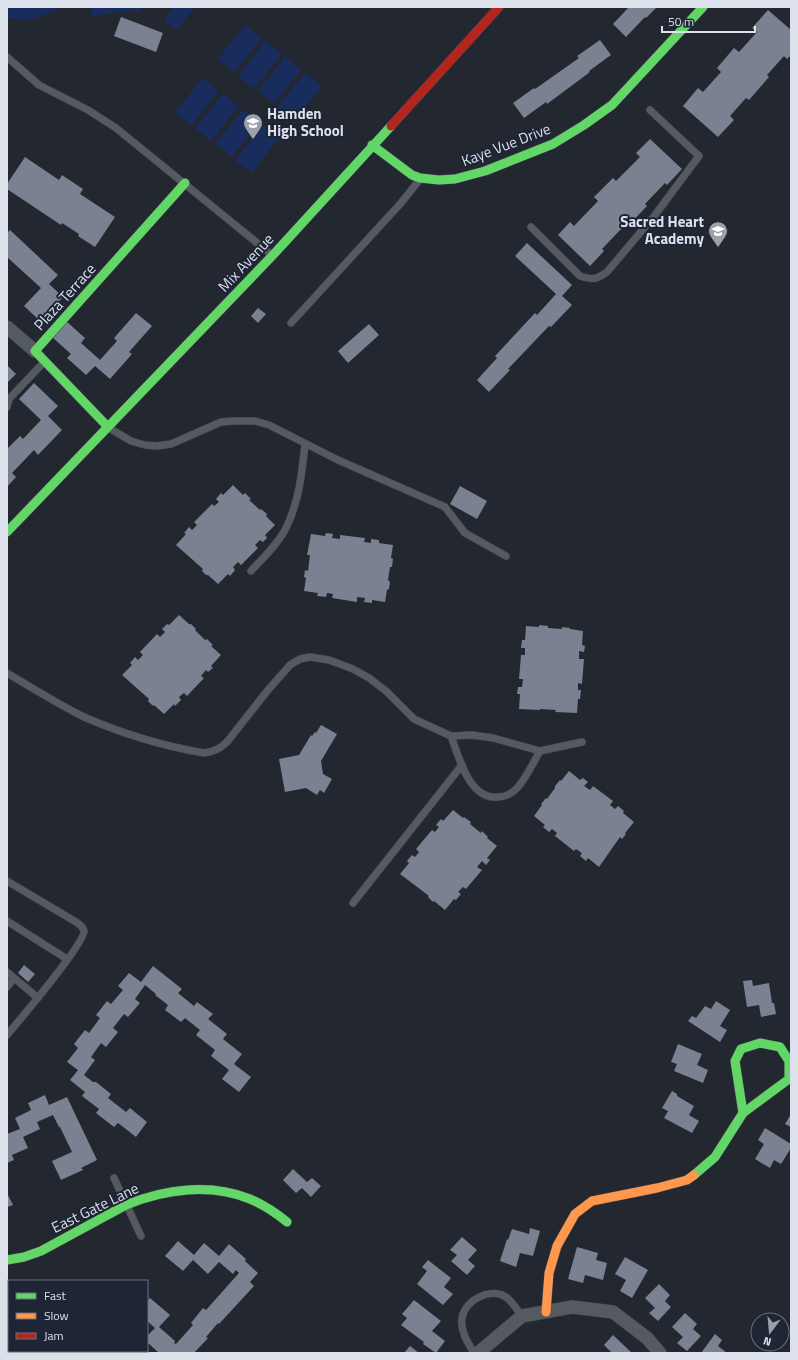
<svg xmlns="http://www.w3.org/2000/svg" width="798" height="1360" font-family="'Titillium Web',sans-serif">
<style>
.green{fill:#192c5e}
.building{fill:#7a8190}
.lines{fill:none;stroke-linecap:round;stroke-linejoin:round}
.lane-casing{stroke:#3f434a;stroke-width:8}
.street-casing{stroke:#3f434a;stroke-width:14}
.fast-casing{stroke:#3f434a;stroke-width:10}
.slow-casing{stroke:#3f434a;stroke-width:10}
.jam-casing{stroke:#3f434a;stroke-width:10}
.lane{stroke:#555960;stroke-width:7}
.street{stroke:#555960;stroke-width:13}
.fast{stroke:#63d668;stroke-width:9}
.slow{stroke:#ff974d;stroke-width:9}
.jam{stroke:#b3261e;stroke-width:9}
.labels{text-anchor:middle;stroke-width:4;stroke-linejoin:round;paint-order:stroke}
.poi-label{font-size:15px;font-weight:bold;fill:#dce1ec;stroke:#1e2535;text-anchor:start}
.street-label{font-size:15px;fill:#dce1ec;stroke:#1e2535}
</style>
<rect width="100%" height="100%" fill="#232730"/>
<path class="green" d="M7 7H63L33 19H16L7 18Z
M92 7H141L140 12H134V10L92 16Z
M174 7H195L177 30 164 20Z
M245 25 262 38 234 72 218 59Z
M265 41 282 54 254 89 238 76Z
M285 57 301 70 274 104 258 91Z
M305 73 322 86 294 121 277 107Z
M203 78 219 91 191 125 175 112Z
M223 94 239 106 211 141 195 128Z
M243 109 260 122 232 157 215 144Z
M263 125 279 138 252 173 235 160Z"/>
<path class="building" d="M629 7H657L646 18 645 17 626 37 613 24Z
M768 10 791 30V55L787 59 784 56 767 75 769 77 749 100 746 98 730 116 734 120 718 137 683 106 698 88 703 92 721 72 717 68 734 48 739 52 757 32 752 28Z
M121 17 163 33 156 52 114 36Z
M600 40 611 55 589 71 590 72 547 104 546 102 524 118 513 103 534 88 535 89 579 58 577 56Z
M650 139 682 169 667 185 665 183 645 204 647 206 625 229 623 227 602 249 604 251 590 266 558 235 570 222 574 226 598 201 594 197 613 178 616 181 640 157 636 153Z
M25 157 59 180 62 175 83 189 80 194 115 217 95 247 78 236 79 234 62 223 61 225 7 189V184Z
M10 230 58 275 49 284 63 297 40 321 24 306 41 288 7 257V233Z
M527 243 572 285 562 296 572 305 551 327 549 326 508 369 510 370 489 392 477 380 497 358 495 356 535 313 537 315 556 294 515 256Z
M258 308 266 314 258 323 251 316Z
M136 313 152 326 129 352 132 354 110 379 95 366 86 375 67 358 71 354 52 337 66 321 85 338 81 343 100 360 117 341 114 338Z
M369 324 379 335 348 363 338 351Z
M7 365 16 374 7 383Z
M34 383 58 406 48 416 62 430 38 455 34 450 12 473 16 477 7 487V449L20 436 23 439 41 420 19 399Z
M233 485 243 495 245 493 251 499 249 500 260 510 261 509 267 514 266 516 275 525 265 535 267 538 263 542 260 540 255 545 258 548 241 565 238 562 233 567 235 570 230 576 228 574 218 584 208 575H206L202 571 203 569 176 545 186 534 184 533 189 527 192 530 197 525 194 522 212 504 214 506 219 502 216 499 221 493 223 495Z
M460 486 487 501 477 519 450 504Z
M326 533 333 534 332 538 340 539V535L365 538 364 542 371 543V539L379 540V543L393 545 391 558 393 559 392 567H390L388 580 390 582 389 589 387 590 385 602 372 600V603L364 602 365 598 357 597V602L332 598 333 594 327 593 326 597 317 596 318 593 304 591 306 578 304 577 305 570 308 571 310 555H307L311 534 325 536Z
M179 615 189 624H191L196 629 195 630 205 640 207 639 213 645 211 646 221 655 211 666 213 668 208 672 206 670 201 676 204 678 187 696 184 693 179 697 181 700 175 706 174 704 164 714 154 705 153 706 148 701 149 699 122 675 132 665 130 663 135 657 138 660 143 655 140 652 157 634 160 637 165 632 162 629 167 624 169 625Z
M539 625 548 626V628L562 629V627L570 628V629L583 631 582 645 585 646 584 652 579 651V659H584L582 684 578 683V690H581L580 699H578L577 713 555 712 556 710 540 709V710L519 709 520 694H517L518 687H522L523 679H519L521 655H525V648H521L522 640H525L526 626 539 627Z
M321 725 337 734 321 761 323 774 332 779 324 793 320 790 317 795 306 788 285 792 279 759 299 755 311 735 312 736 315 732 316 733Z
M569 771 580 780 583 778 588 782 584 786 590 790 593 786 613 801 610 805 615 809 618 806 624 811 623 813 634 822 625 833 626 834 622 839 620 837 599 867 588 858 586 861 580 856 582 853 576 849 574 851 555 836 557 833 552 829 549 832 543 827 545 825 534 816 542 805 541 804 546 798 547 799 555 788V786L560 780 561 781Z
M453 810 463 818 464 817 471 822 470 824 481 833 482 831 488 837 487 838 497 846 487 858 490 860 486 865 482 861 477 867 482 870 466 889 463 887 458 892 461 894 456 900 454 899 445 910 434 901 433 902 428 897 429 896 400 874 409 863 407 861 412 855 415 857 419 852 416 849 432 830 435 832 439 827 436 825 441 819 443 821Z
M24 965 35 974 28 982 18 973Z
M153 966 182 989 178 993 194 1006 197 1002 213 1014 208 1019 227 1034 223 1039 242 1054 234 1064 251 1077 239 1092 222 1079 229 1070 211 1056 215 1050 196 1035 200 1030 185 1018 181 1022 165 1010 168 1005 155 995 156 994 145 985 135 999 140 1003 128 1017 124 1014 113 1028 118 1032 106 1047 101 1043 91 1057 95 1060 84 1075 93 1082H96L111 1094 108 1098 126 1112 130 1108 147 1122 136 1137 118 1123 114 1127 96 1113 99 1109 82 1096 85 1092 70 1080 78 1070 67 1062 78 1048 74 1044 85 1030 89 1033 100 1018 96 1015 107 1001 111 1004 123 990 118 986 129 973 141 982Z
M752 980 753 986 769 983 772 1003H774L776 1014 761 1017 759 1005 747 1007 743 981Z
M716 1001 730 1010 720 1026 727 1030 720 1042 688 1021 692 1016 696 1018 705 1006 711 1009Z
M678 1044 702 1054 697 1065 708 1070 703 1083 674 1071 677 1064 671 1062Z
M672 1091 677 1094V1096L694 1106 689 1115 699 1121 692 1133 664 1118 668 1111 662 1108Z
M45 1095 49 1105 67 1097 97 1160 81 1168 83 1170 61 1180 52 1161 72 1152 60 1127H59L53 1115 37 1122 40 1129 23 1137 28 1148 12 1155 14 1160 7 1163V1134L20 1129 15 1118 31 1110 28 1103Z
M791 1114V1127L785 1124Z
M765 1128 791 1144V1148L781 1164 774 1160 770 1168 755 1159 764 1144 758 1140Z
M293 1169 307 1182 312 1178 321 1186 311 1197 302 1188 296 1193 283 1180Z
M7 1193 13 1205 7 1207Z
M530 1228 540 1231 533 1256 520 1253 516 1267 500 1261 507 1239 508 1240 512 1229 529 1234Z
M462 1237 477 1250 468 1260 475 1266 467 1275 451 1261 457 1255 450 1250Z
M178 1241 194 1255 204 1243 219 1256 229 1244 246 1259 245 1261 258 1273 250 1282 254 1286 219 1324 218 1323 206 1337 208 1338 194 1353H159L147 1342V1336L155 1328 147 1321V1301L150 1298 170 1315 159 1327 175 1341 174 1343 176 1344 193 1325 191 1323 203 1308 206 1310 239 1273 236 1270 233 1274 219 1262 208 1274 193 1260 183 1271 165 1256Z
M577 1247 598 1253 596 1260 607 1263 603 1280 585 1275 583 1283 568 1279Z
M625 1257 648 1270 632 1298 620 1291 626 1280 615 1274Z
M428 1260 451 1278 444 1287 453 1294 443 1305 417 1284 427 1271 422 1267Z
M659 1284 670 1295 665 1301 671 1307 658 1321 649 1313 655 1308 645 1298Z
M414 1300 441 1321 432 1331 445 1341 436 1353 423 1344 424 1342 401 1325 407 1318 402 1314Z
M685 1313 697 1324 693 1329 701 1336 687 1351 677 1343 683 1337 672 1327Z
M715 1334 722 1340 718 1346 727 1353H701Z
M613 1335 632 1353H612L604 1345Z
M410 1346 419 1353H404Z
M23 1351H51L53 1353H25Z
M106 1351H133L135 1353H106Z"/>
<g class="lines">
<g class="lane-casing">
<path id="lane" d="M7 57 39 85 88 110 116 128 272 255
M531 227 580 276C592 280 596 280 607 272L655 215 699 156 650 110
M291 323 401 203 420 179
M7 407 9 399 45 361
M109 428 131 441 145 445 157 446 171 444 221 422 234 421H255L269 425 338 460 445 507 465 533 506 556
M251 571C263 558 278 544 286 528 299 502 302 473 305 444
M7 673C32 688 58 704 84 717 123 734 163 746 204 753 214 752 220 749 227 742L268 690 290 665 300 659 310 657 329 660 353 669 369 678 386 691 414 719 451 736 472 735 493 738 540 751 582 742
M451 736C459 757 469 800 498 797 506 797 514 792 519 786 527 776 533 763 540 751
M7 881 76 922C79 924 83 926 84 931 85 943 18 1022 7 1035
M353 903 462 765
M7 921 67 959
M7 972 38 998
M7 987 14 978
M114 1178 141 1236
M474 1353C468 1343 460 1331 462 1318 465 1300 490 1287 506 1297 512 1301 517 1310 522 1316"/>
</g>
<g class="street-casing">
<path id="street" d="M7 327 35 351
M478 1353 522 1316 572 1307 613 1312 647 1338 660 1353"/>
</g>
<g class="fast-casing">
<path id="fast" d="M372 145 412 175 420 178 439 180 455 179 485 171 553 144 584 125 612 105 703 7
M108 427 35 351 185 183
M7 532 273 255 391 126
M694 1175 715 1157 743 1113 789 1079V1061L780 1047 760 1043 741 1049 735 1061 743 1113
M7 1260 24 1257 41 1251 126 1205C165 1189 210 1183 250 1199 264 1205 276 1213 287 1222"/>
</g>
<g class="slow-casing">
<path id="slow" d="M546 1312 549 1273 557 1246 575 1214 592 1201 657 1188 687 1180 694 1175"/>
</g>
<g class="jam-casing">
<path id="jam" d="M391 126 499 7"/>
</g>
<use href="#lane" class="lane"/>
<use href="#street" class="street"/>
<use href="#fast" class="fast"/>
<use href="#slow" class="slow"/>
<use href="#jam" class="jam"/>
</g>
<defs>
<g id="school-pin" transform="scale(1)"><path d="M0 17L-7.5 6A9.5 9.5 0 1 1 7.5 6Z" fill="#9ba0aa" stroke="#1e2535"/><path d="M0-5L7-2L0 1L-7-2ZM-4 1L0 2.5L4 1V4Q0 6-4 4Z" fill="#fff"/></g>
</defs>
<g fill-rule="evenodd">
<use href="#school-pin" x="253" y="123"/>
<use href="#school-pin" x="718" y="231"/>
</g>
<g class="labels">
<g class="poi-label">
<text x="267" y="119">Hamden<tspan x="267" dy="17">High School</tspan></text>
<text x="704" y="227" text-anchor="end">Sacred Heart<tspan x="704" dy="17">Academy</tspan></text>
</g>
<g class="street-label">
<text transform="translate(506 145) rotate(-21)" y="5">Kaye Vue Drive</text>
<text transform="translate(246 263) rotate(-47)" y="5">Mix Avenue</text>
<text transform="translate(65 297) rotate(-48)" y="5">Plaza Terrace</text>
<text transform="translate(95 1208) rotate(-26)" y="5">East Gate Lane</text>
</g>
</g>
<rect width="798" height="1360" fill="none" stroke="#dce1ec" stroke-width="16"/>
<rect x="8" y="1280" width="140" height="72" fill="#1e2535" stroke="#6a707e"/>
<rect x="16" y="1293" width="20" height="6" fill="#63d668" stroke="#6a707e"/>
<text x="44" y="1300" font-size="12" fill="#dce1ec">Fast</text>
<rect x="16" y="1313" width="20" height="6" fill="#ff974d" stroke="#6a707e"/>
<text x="44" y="1320" font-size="12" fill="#dce1ec">Slow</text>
<rect x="16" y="1333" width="20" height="6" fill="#b3261e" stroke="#6a707e"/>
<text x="44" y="1340" font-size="12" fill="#dce1ec">Jam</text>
<g transform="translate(770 1332) rotate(196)"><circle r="19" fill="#1e2535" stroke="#6a707e"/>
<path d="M0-3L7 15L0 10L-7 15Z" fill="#9ba0aa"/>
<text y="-6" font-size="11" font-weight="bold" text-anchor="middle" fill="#dce1ec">N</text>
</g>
<path d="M662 26v6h93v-6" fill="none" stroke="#dce1ec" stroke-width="2"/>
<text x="668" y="26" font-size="12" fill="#dce1ec" stroke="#1e2535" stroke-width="3" paint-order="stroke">50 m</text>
</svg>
